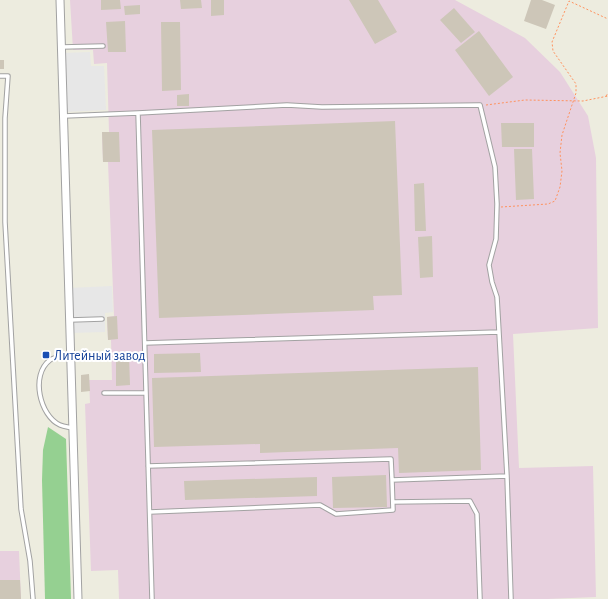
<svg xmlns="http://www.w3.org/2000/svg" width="608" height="599" font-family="'Alegreya Sans',sans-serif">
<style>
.industrial{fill:#e7d0de}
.forest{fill:#95d091}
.parking{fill:#e7e7e7}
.building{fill:#cdc6b8}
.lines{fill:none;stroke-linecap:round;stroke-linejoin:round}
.service-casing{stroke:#a2a2a2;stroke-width:5.5}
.minor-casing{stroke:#a2a2a2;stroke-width:9}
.path{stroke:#ff925e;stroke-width:1;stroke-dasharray:2 2;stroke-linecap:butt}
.service{stroke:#fff;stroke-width:3.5}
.minor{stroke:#fff;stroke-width:7}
.transit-dot{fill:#1a4fb4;stroke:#fff;stroke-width:1.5}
.labels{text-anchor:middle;stroke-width:4;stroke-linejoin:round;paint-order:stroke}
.transit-label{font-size:14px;fill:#164399;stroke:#fff;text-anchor:start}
</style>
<rect width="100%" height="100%" fill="#edecdf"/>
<path class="industrial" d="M70 0H455L525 38 560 72 588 116 596 158 598 328 513 334 519 468 593 466 596 597 547 599H119L118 570 91 571 85 404 90 403 89 380H112L111 340H108L107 317 114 316 108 162H103L102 132H109L107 63 94 64 93 50H73Z
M0 551H19L21 599H0Z"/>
<path class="forest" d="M48 427 66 439 71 599H45L42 480 43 450Z"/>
<path class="parking" d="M90 52 91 66H104L106 110 64 112 62 53Z
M112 286 113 312 105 313V332L70 333 69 288Z"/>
<path class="building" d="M101 0H120L121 9 101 10Z
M180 0H201L202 8 181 9Z
M211 0H224V15L211 16Z
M349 0H378L397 32 375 44Z
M531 0H542L555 5 546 29 524 21Z
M140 5V14L125 15 124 6Z
M454 8 475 32 461 43 440 20Z
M125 21 126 52H108L106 22Z
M161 22H180L181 90 162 91Z
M479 31 513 77 489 96 455 50Z
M0 60H4V69H0Z
M189 94V106H177V95Z
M395 121 402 295 373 296 374 310 159 318 152 130Z
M501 123H534V147H502Z
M102 132H119L120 162H103Z
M514 149H532L534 199 516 200Z
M424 183 426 231H415L414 184Z
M432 236 433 277 420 278 418 237Z
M117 316 118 339 108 340 107 317Z
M200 353 201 372 154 373V354Z
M116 355H129L130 385 116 386Z
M478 367 481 470 399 473 398 448 260 453V444L154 447 152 378Z
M89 374 90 391 81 392V375Z
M386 475 387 507 333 508 332 477Z
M317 477V496L185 500 184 481Z
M0 580H20L21 599H0Z"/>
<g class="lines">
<g class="service-casing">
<path id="service" d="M62 47 103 46
M0 76H8L5 118V222L21 509 30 561 33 599
M138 113 152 599
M64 116 138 113 287 105 322 107 480 105 495 167 497 204 496 239 489 265 492 282 497 297 499 332 145 343
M70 320 102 319
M499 332 507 476 511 599
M71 352C64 355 55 357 50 360 30 375 40 416 60 425 64 427 69 427 73 428
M104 393H146
M148 466 391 459 392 480 507 476
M393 502 470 501 477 514 480 599
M150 512 320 505 336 514 393 510 392 480"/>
</g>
<g class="minor-casing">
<path id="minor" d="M60 0 78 599"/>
</g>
<path class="path" d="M606 96 608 93
M486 105 525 100 583 101 608 96
M501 207 548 204 555 201 560 187 562 171 560 153 562 135 576 93V84L553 51 552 42 569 1 608 19"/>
<use href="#service" class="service"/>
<use href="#minor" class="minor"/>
</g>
<rect class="transit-dot" x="42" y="351" width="8" height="8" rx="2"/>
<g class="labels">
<g class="transit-label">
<text x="54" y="360">Литейный завод</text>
</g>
</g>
</svg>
